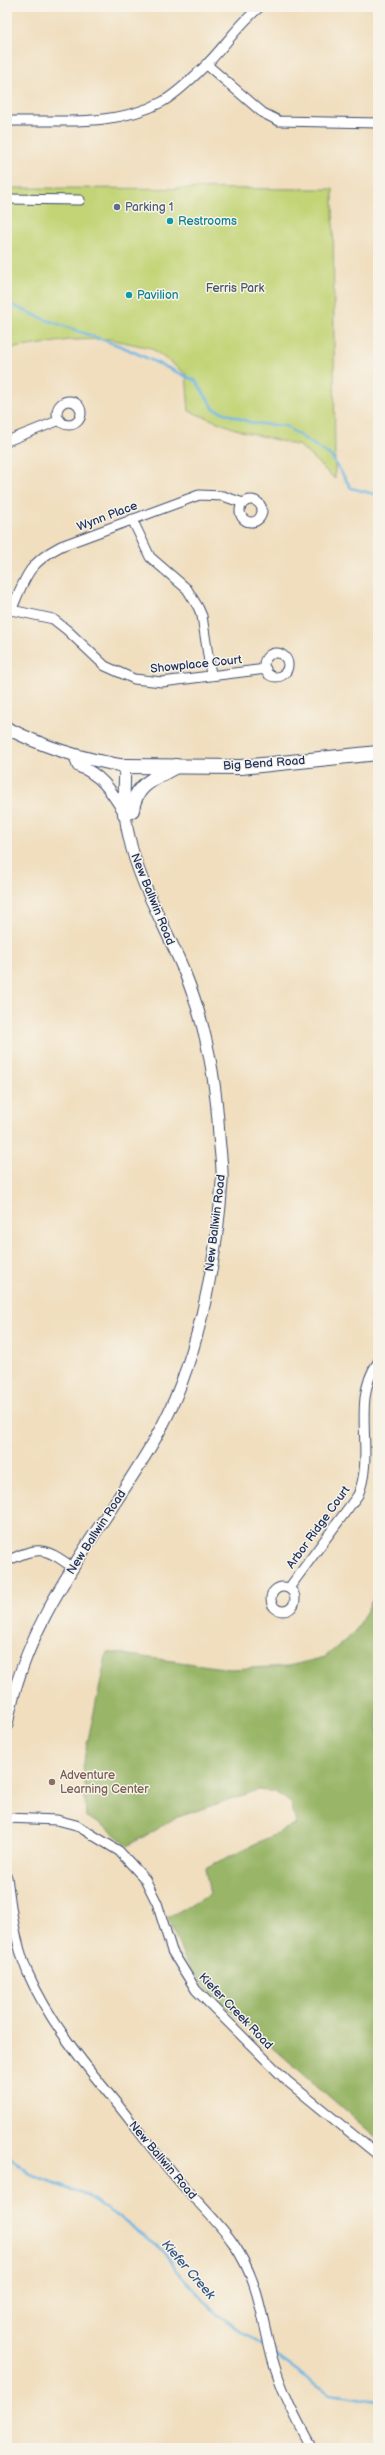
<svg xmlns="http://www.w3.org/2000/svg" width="385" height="2455" font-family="'Balsamiq Sans',sans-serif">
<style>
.green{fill:#c2d476;stroke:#6e826a}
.forest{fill:#99b667;stroke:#5a7262}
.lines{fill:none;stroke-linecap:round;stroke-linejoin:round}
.stream{stroke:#6cb5e4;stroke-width:2.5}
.minor-casing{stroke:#3b496c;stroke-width:11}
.tertiary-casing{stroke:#3b496c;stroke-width:13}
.secondary-casing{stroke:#3b496c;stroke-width:14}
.primary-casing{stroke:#3b496c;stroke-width:16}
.minor{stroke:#fff;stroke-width:9}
.tertiary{stroke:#fff;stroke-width:11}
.secondary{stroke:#fff;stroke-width:12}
.primary{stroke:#fff;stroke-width:14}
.service-dot{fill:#5c6f8a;stroke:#f7f3e8;stroke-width:1.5}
.culture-dot{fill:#0f9aa8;stroke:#f7f3e8;stroke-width:1.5}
.education-dot{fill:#8d6e63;stroke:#f7f3e8;stroke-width:1.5}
.labels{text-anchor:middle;stroke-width:3;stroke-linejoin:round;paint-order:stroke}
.service-label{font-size:12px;fill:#4e5e75;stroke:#f7f3e8;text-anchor:start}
.culture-label{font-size:12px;fill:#0d838f;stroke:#f7f3e8;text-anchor:start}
.park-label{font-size:12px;fill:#455864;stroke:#f7f3e8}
.street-label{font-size:12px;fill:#1b2f5e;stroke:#f7f3e8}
.education-label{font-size:12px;fill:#785e54;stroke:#f7f3e8;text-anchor:start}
.water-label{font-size:13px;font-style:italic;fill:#335786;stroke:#f7f3e8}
</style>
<rect width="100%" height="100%" fill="#f7f3e8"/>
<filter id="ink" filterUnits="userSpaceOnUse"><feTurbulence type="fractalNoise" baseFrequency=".025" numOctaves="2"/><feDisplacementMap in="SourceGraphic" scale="8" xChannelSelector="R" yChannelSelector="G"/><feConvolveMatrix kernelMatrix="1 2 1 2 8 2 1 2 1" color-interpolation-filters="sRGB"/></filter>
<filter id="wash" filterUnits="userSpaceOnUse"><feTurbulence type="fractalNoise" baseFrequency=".012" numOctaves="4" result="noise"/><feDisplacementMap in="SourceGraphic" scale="16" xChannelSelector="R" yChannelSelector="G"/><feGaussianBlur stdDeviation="0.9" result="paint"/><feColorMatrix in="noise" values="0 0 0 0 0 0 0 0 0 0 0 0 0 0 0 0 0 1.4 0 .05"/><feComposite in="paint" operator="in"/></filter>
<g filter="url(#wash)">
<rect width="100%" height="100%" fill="#f0debe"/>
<path class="green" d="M7 188 333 189 335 479 300 446 241 431 189 411 186 374 151 348 109 339 69 340 7 349Z"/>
<path class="forest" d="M378 1590V2139L208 1991 187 1965 168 1917 210 1895 205 1868 296 1824 291 1803 275 1792 258 1790 175 1818 128 1846 106 1827 86 1817 83 1763 107 1652 231 1669 289 1666 325 1657 355 1632Z"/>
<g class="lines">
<path class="stream" d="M7 303 44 319 123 347 196 381 214 409 252 423 285 426 331 456 351 488 378 495
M7 2156 34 2176 87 2196 121 2219 163 2250 182 2277 213 2311 268 2350
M275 2355 330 2394 378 2401"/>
</g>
</g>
<g filter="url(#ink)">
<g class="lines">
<g class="minor-casing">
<path id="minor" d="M206 64 263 113 279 121 378 123
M7 121C59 120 115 127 162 102 178 93 191 79 204 67 224 48 238 24 260 7
M7 199 80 200
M57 413a12 12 0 1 1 24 0a12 12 0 1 1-24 0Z
M7 441 60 420
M240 511a11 11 0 1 1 22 0a11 11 0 1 1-22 0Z
M132 519 150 557 187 589 198 607 202 616 211 675
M7 609 53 619 67 630 105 666 134 679 162 682 266 669
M11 611C25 578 28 563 61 546L199 495 223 496 243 503
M264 665a12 12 0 1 1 24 0a12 12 0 1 1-24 0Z
M7 1561C39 1546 44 1547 72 1567
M271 1599a12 12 0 1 1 24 0a12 12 0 1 1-24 0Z
M289 1588 358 1495C376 1453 350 1402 378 1362
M7 1818 57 1820 76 1825 119 1851 145 1879 157 1903 172 1951 196 1990 287 2081 378 2155
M7 1877C11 1909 15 1941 27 1971 48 2020 84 2064 118 2105 138 2130 157 2156 178 2180 196 2201 217 2220 233 2243 259 2281 261 2315 272 2357 281 2390 296 2419 312 2448"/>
</g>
<g class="tertiary-casing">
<path id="tertiary" d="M75 756 78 766C101 774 111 791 123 810
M7 1725C25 1615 101 1533 155 1439 197 1367 216 1265 222 1182 223 1167 220 1151 219 1136 216 1078 206 1024 184 971 166 927 139 884 129 837 123 813 124 790 125 766"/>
</g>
<g class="secondary-casing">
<path id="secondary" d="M7 728C45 748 82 759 125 766"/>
</g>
<g class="primary-casing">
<path id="primary" d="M125 766 241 767 378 753
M125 814 132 810C135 784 156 778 176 766"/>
</g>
<use href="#minor" class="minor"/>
<use href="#tertiary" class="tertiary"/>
<use href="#secondary" class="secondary"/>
<use href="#primary" class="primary"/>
</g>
</g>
<circle class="service-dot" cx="117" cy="207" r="4"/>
<g class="culture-dot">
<circle cx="170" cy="221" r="4"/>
<circle cx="129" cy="295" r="4"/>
</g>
<circle class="education-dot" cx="52" cy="1782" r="4"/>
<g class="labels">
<g class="service-label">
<text x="125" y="211">Parking 1</text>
</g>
<g class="culture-label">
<text x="178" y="225">Restrooms</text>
<text x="137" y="299">Pavilion</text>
</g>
<g class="park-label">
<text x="235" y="292">Ferris Park</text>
</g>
<g class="street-label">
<text transform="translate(107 516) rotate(-21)" y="4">Wynn Place</text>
<text transform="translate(196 664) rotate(-6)" y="4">Showplace Court</text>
<text transform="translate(264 763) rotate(-4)" y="4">Big Bend Road</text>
<text transform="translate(153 899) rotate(68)" y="4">New Ballwin Road</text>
<text transform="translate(215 1223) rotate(-83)" y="4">New Ballwin Road</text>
<text transform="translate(318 1527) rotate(-54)" y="4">Arbor Ridge Court</text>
<text transform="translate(96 1532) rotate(-57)" y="4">New Ballwin Road</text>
<text transform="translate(236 2011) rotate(46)" y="4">Kiefer Creek Road</text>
<text transform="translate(163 2160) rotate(50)" y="4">New Ballwin Road</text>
</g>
<g class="education-label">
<text x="60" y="1779">Adventure<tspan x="60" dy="14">Learning Center</tspan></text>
</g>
<g class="water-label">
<text transform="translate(189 2269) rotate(49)" y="5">Kiefer Creek</text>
</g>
</g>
<rect width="385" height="2455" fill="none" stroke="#f7f3e8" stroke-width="24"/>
</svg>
